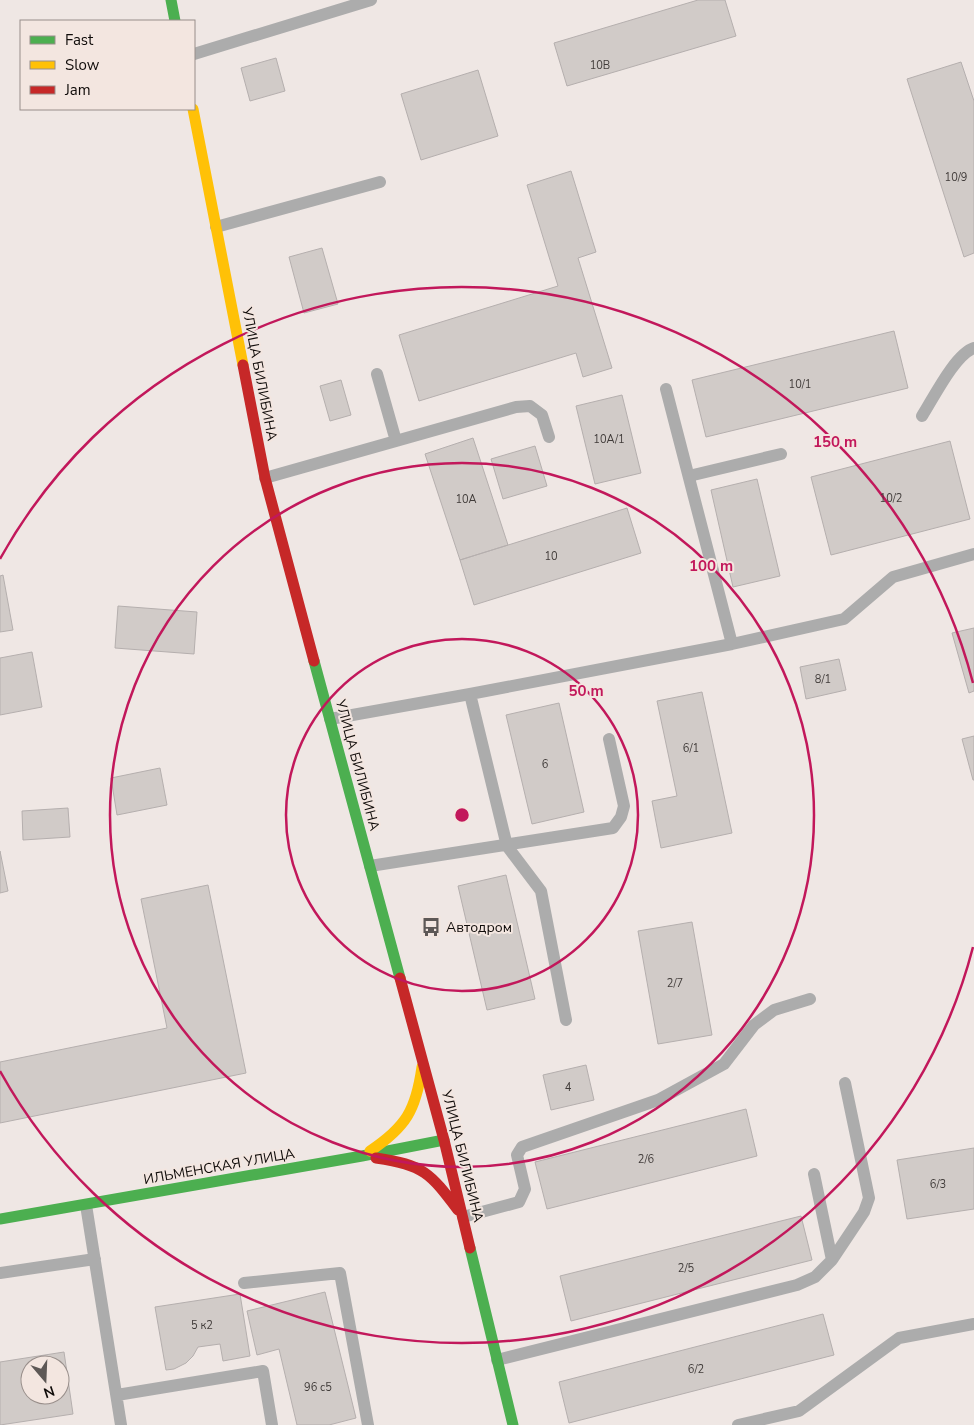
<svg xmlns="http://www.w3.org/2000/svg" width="974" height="1425" font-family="'Nunito Sans',sans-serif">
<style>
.building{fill:#d1cbc8;stroke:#b5afae;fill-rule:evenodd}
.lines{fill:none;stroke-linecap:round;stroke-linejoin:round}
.lane{stroke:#acacac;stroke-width:12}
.fast{stroke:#4caf50;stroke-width:11}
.slow{stroke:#ffc107;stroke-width:11}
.jam{stroke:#c62828;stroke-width:11}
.ring{fill:none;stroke:#c2185b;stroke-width:2.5}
.labels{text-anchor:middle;stroke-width:4;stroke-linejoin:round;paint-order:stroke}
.number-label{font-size:11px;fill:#403b39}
.street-label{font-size:14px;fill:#0f0b09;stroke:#f3e6e0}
.poi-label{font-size:14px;fill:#0f0b09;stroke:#f3e6e0;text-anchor:start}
.centre{fill:#c2185b;stroke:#f3e6e0;stroke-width:2.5}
.ring-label{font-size:15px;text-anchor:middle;font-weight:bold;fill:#c2185b;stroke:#f3e6e0;stroke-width:4;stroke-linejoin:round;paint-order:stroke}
</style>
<rect width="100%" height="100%" fill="#efe7e4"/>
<path class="building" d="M698 0H725L736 36 567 86 554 43Z
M276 58 285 91 250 101 241 68Z
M961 62 974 101V253L964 257 907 79Z
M478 70 498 136 421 160 401 94Z
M571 171 596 252 578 258 612 368 583 377 576 353 419 401 399 335 558 286 527 185Z
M322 248 338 304 304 313 289 257Z
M894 331 908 388 706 437 692 380Z
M341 380 351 415 330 421 320 386Z
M622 395 641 473 595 484 576 406Z
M473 438 508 545 460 560 425 454Z
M950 441 970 519 831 555 811 477Z
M535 446 547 486 503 499 491 459Z
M757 479 780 576 733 587 711 490Z
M627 508 641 553 474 605 460 560Z
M3 575 13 630 0 632V576Z
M118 606 197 612 194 654 115 648Z
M974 628V691L969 693 952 633Z
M32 652 42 707 0 715V658Z
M839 659 846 690 806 699 800 667Z
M702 692 732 833 661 848 652 801 677 796 657 701Z
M559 703 584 812 532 824 506 715Z
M974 736V780H973L962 739Z
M160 768 167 805 117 815 111 778Z
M68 808 70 837 23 840 22 811Z
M0 851 8 891 0 893Z
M506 875 535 999 487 1010 458 886Z
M208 885 246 1073 0 1123V1062L167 1028 141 899Z
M692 922 712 1035 658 1044 638 931Z
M586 1065 594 1100 551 1110 543 1075Z
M746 1109 757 1156 547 1209 535 1162Z
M974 1148V1209L907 1219 897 1160Z
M801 1216 812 1260 571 1321 560 1276Z
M325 1292 356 1418 329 1425H297L279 1349 257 1355 247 1311Z
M240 1294 250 1356 223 1361 220 1344 198 1347 193 1356 186 1363 174 1369 166 1370 155 1307Z
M823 1314 834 1355 569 1423 559 1382Z
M64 1352 73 1414 0 1425V1362ZM30 1365H60V1395H30Z"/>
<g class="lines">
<path class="lane" d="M194 54 371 0
M216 227 380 182
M377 374 396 441
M666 389 732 644
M922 416C933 399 955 354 974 348
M689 476 781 454
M265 478 516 407 530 406 542 415 549 437
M470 694 507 846 541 891 566 1020
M330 719 470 694 732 644 844 619 893 577 974 554
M370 866 613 828 621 817 624 806 609 739
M86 1205 121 1425
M463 1217 519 1202 525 1189 517 1155 522 1147 658 1100 724 1064 754 1025 774 1010 810 999
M832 1260 864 1212 869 1198 845 1083
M0 1273 95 1259
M244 1283 340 1273 368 1425
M497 1360 797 1285 815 1277 832 1260 814 1174
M117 1395 263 1371 272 1425
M738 1425 799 1411 899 1338 974 1324"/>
<path class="fast" d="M171 0 175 21
M314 661 400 978
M0 1219 362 1156 444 1140
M470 1248 513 1425"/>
<path class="slow" d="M193 109 243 365
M370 1151C406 1127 416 1110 422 1067"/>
<path class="jam" d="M243 365 265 478 314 661
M400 978 444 1140 470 1248
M376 1158C424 1165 430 1173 458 1210"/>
</g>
<g class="ring">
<circle cx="462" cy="815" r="176"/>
<circle cx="462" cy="815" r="352"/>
<path d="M973 947A528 528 0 0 1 0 1071M0 559A528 528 0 0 1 973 683"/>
</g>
<defs>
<g id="bus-bare" transform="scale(1.5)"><path d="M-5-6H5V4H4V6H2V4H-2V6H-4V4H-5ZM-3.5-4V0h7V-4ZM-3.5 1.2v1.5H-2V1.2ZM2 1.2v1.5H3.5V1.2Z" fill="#5d5856" stroke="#f3e6e0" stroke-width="2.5" paint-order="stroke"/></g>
</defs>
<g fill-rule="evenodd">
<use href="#bus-bare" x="431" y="927"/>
</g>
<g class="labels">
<g class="number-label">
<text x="600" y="69">10В</text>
<text x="956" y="181">10/9</text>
<text x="800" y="388">10/1</text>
<text x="609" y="443">10А/1</text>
<text x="891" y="502">10/2</text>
<text x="466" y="503">10А</text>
<text x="551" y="560">10</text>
<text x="823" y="683">8/1</text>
<text x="691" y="752">6/1</text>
<text x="545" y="768">6</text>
<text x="675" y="987">2/7</text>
<text x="568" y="1091">4</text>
<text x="646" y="1163">2/6</text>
<text x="938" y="1188">6/3</text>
<text x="686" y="1272">2/5</text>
<text x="202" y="1329">5 к2</text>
<text x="696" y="1373">6/2</text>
<text x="318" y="1391">96 с5</text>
</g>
<g class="street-label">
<text transform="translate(260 374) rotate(79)" y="5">УЛИЦА БИЛИБИНА</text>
<text transform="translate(358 765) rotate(75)" y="5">УЛИЦА БИЛИБИНА</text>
<text transform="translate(463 1156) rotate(76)" y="5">УЛИЦА БИЛИБИНА</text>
<text transform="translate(219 1166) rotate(-10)" y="5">ИЛЬМЕНСКАЯ УЛИЦА</text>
</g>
<g class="poi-label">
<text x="446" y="932">Автодром</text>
</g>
</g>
<circle cx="462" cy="815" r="8" class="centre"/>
<g class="ring-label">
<text x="835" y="447">150 m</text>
<text x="711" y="571">100 m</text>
<text x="586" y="696">50 m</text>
</g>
<rect x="20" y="20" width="175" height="90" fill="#f3e6e0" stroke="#988e8a"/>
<rect x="30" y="36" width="25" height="8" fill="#4caf50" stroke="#988e8a"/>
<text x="65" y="45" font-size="15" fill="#0f0b09">Fast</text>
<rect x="30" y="61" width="25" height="8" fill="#ffc107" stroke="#988e8a"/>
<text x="65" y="70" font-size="15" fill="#0f0b09">Slow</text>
<rect x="30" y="86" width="25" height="8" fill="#c62828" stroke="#988e8a"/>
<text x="65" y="95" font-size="15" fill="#0f0b09">Jam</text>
<g transform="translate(45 1380) rotate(161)"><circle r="24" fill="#f3e6e0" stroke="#988e8a"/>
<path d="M0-4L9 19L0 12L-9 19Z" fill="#5d5856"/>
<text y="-8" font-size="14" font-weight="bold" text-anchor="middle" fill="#0f0b09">N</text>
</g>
</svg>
